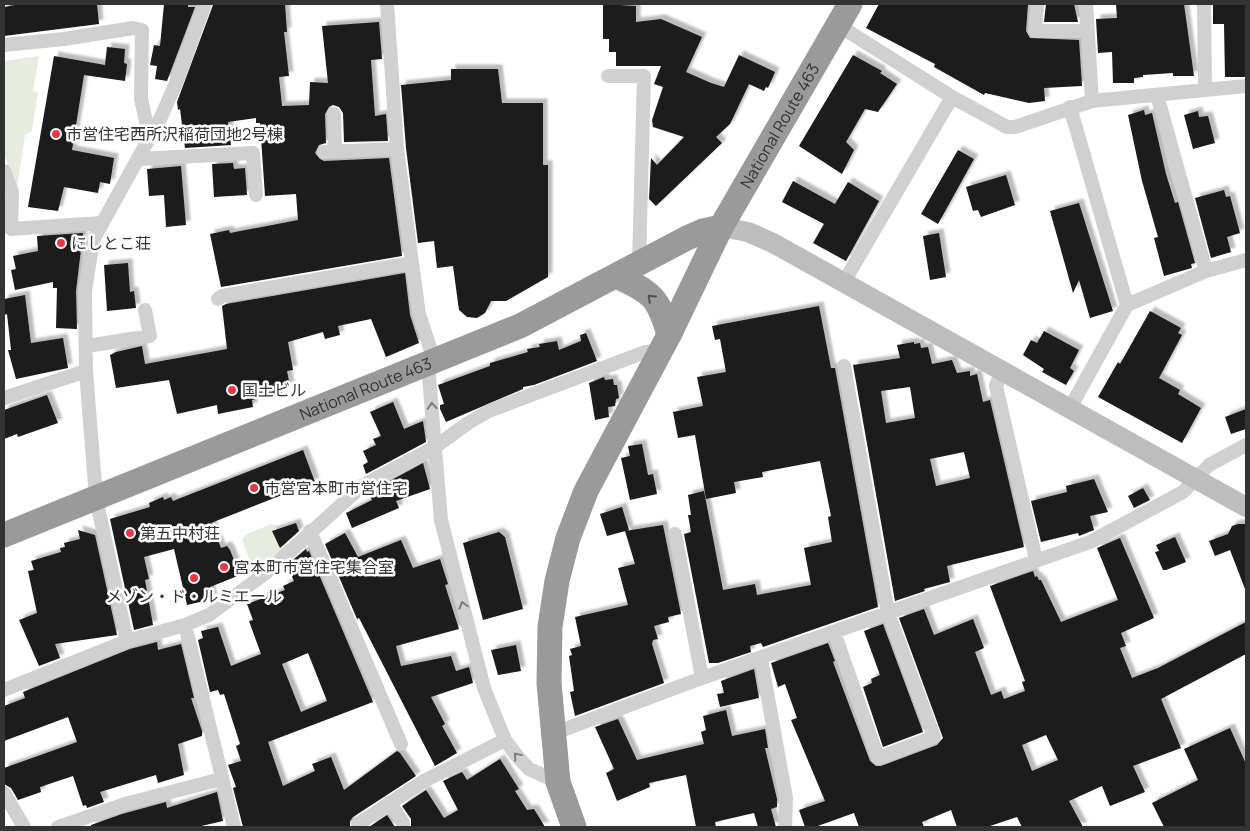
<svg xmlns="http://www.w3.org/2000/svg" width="1250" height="831" font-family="Manrope,'Noto Sans JP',sans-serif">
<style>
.green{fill:#e6ecdf}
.building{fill:#1a1a1a;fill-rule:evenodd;filter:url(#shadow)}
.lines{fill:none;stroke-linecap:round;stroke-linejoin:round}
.street{stroke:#d0d0d0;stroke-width:14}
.secondary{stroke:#bdbdbd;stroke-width:20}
.highway{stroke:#9a9a9a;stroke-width:25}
.oneway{stroke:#525252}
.oneway2{stroke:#7a7a7a}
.poi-dot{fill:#e63946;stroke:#fff;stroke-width:2}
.labels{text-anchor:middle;stroke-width:5;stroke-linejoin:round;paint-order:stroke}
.street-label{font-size:16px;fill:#333;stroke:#fff}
.poi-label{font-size:16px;fill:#333;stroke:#fff;text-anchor:start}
</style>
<defs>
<filter id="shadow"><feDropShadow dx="4.5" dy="-4.5" stdDeviation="1" flood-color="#0004"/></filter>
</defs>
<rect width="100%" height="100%" fill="#fff"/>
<path class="green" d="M39 56 33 91 38 92 32 131 25 135 17 188H15L4 153V61Z
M271 524 276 525 287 537V545L259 571 253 569 242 541 245 535Z"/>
<path class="building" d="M20 4H97L99 24 4 36V7Z
M164 4H188V7H195L167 81 155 79 157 66 150 65 154 45 160 46Z
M232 4H285L287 32H284L289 76 279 77 282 106 309 105 310 82 328 83 322 26 379 22 382 59 371 60 375 116 386 114 388 141 344 142 343 113 339 107 333 105 329 107 325 114 326 143 319 145 315 153 320 159 324 161 389 158 402 256 221 287 210 234 229 230 230 233 298 220 296 194 265 196 260 123H256V118L228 122 231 145 185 148 180 109 178 110 177 102 213 5Z
M603 4 636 6V22L661 19 702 37 686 72 711 83 724 87 739 55 775 72 768 88 766 87 764 91 749 84 730 124 716 137 722 143 656 206 649 199 651 158 657 165 684 137 653 127 652 120 663 87 654 84 661 66H616V52H609V39H603Z
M879 4H1028L1026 31 1030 38 1079 40 1082 86 1044 88 1045 101 1029 103 985 93 984 95 934 67 935 64 866 28Z
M1046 4H1074L1078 22H1044Z
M1116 4H1184L1194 76H1173V73L1143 75V77L1134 78V83H1113L1112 52 1098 53 1096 19 1117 18Z
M1213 4H1246V77H1225L1224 24H1213Z
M107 47 125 49 124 63 127 64 125 81 84 75 72 150 114 158 110 184 100 182 98 193 64 187 58 211 28 207 54 56 105 65Z
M853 55 882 71 880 73 897 84 878 112 865 109 846 142 854 150 842 174 799 146Z
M451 69H498L502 103H543V165H548V277L506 301H491L485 313 477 318 467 317 459 310 453 266 437 268 434 241 418 243 406 148 401 85 451 80Z
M1144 110 1145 115 1152 113 1166 174 1175 203 1178 202 1195 263 1191 264 1192 268 1164 276 1154 238 1158 237 1142 181 1128 115Z
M1198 111 1199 117 1208 116 1215 143 1193 149 1184 115Z
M958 150 974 159 938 224 921 214Z
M233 163 234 169 245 168 247 195 214 197 212 164Z
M181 166 186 225 166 227 164 195 149 196 147 169Z
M1006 175 1015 205 981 217 978 210 973 211 966 187Z
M793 181 835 204 848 182 879 201 846 261 813 243 824 224 782 202Z
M1224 190 1226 197 1230 196 1240 233 1227 237 1231 252 1211 258 1195 198Z
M1079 203 1113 311 1090 318 1079 280 1073 293 1050 211Z
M83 233 76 291 77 329 56 328 57 288H53V282L15 290 11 270 16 269 13 256 38 251 37 236Z
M939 233 946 277 930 280 923 236Z
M128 263 130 292 134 291 136 308 107 311 104 265Z
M405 273 410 315 419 343 386 357 371 319 338 326 340 335 325 339 323 332 288 342 293 370 287 371 290 386 281 388 283 395 252 400 253 407 218 414 217 405 177 414 169 380 116 388 110 355 116 352 142 346 145 364 227 349 222 306 226 304Z
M25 295 31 343 63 338 68 368 16 379 8 350H11L7 314 4 315V299Z
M819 306 831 368H835L878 607 763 647 761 643 750 646 751 652 718 663H709L684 534 691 532 688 515H691L688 495 704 491 723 590 755 584 757 595 811 585 804 548 832 542 828 517 831 516 820 461 762 472 763 477 734 482 736 493 706 499 695 435 678 438 673 412 703 406 697 377 726 372 720 339 715 340 712 326Z
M1150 311 1181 328 1178 333 1182 335 1159 378 1180 390 1178 394 1201 408 1182 443 1098 397 1118 362 1120 364Z
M1044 331 1079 350 1070 368 1074 371 1066 385 1042 372 1044 369 1023 355 1031 340 1037 343Z
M586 333 597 361 534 385 523 387V389L446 422 440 409V405L444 404 438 385 490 366V363L528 352 527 349 540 347 539 344 557 341 559 350 581 341 580 335Z
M914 342V344L920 343 921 348 928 347 932 364 952 360 957 373 970 371V376L977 374 983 402 990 400 1024 547 947 566 950 582 924 589 925 591 895 601 853 365 900 358 897 345ZM910 387 915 418 886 423 881 391ZM964 452 970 478 936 486 930 459Z
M604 377 605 380 613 379 614 385H617L619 398 616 399 615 406 608 407 609 417 595 420 589 383Z
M47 395 58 423 18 437 17 434 4 439V410Z
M393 402 404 429 423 421 426 442 366 474 363 465 368 462 363 451 376 445 373 439 381 436 370 412Z
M1246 409V429L1231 434 1225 417Z
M642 444 648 475 653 474 657 494 630 500 621 458 630 456 628 446Z
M303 450 315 482 211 523 221 548 227 546 230 550 240 575 210 587 213 599 187 605 174 549 144 557 149 579 145 580 153 625 134 630 110 519 150 507 149 503 163 497 164 500 171 497 173 501Z
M423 463 430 489 396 501 399 508 352 528 346 513 372 500 369 494 373 490Z
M1094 479 1108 512 1090 516 1094 530 1079 536 1078 533 1041 542 1031 501 1067 492 1066 486Z
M1143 488 1150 500 1134 508 1128 496Z
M622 507 629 530 607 536 600 514Z
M296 523 299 531 280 548 272 531Z
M1238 524H1246L1245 589 1230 550 1215 556 1209 541 1228 534 1232 526Z
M663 525 681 614 668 617 669 622 654 626 658 639 653 640 652 644 664 683 575 716 570 692 574 691 569 656 572 655 570 649 581 646 575 617 628 605 618 568 635 564 625 531Z
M78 530 95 535 117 635 55 644 60 658 39 666 19 620 37 613 28 571 34 570 31 561 61 552 60 548 65 547 64 543 80 539Z
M499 532 505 537 523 609 483 620 463 543Z
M345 533 358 557 401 540 413 568 440 559 448 584 445 585 459 629 396 646 401 666 451 656 456 671 469 667 473 683 431 697 445 724 442 726 457 753 435 766 359 618 357 619 325 544Z
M1175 537 1186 562 1166 570H1163L1155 552 1159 551 1156 545Z
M1120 538 1154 618 1121 633 1126 646 1120 648 1132 678 1158 668 1246 622V654L1161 699 1181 748 1133 766 1145 792 1110 806 1102 786 1069 801 1083 827H1022L1017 817 987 827H957L951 810 922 822 924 827H859L854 813 815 827H805L799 810 825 801 791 720 797 718 785 684 778 687 771 663 828 643 835 661 833 662 870 761 876 766H881L937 745 943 738 899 618 924 609 934 635 973 619 984 648 975 652 991 695 1001 691 1004 699 1025 691 1022 682 1025 681 990 586 1033 571 1035 577 1037 576 1039 580H1041L1061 622 1118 600 1097 548ZM1046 735 1058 760 1032 771 1022 745Z
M306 549 307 552 309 551 373 702 268 742 283 786 315 771 312 764 331 757 344 790 397 751 400 753 416 776 353 817 350 821V827H243L233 788 236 787 228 765 241 761 236 746 240 744 224 694 220 695 218 690 210 692 198 640 203 638 201 631 218 627 231 666 261 654 249 621 253 620 247 604 285 590 283 586 294 581 287 565ZM308 653 327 701 301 712 282 664Z
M883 624 923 732 883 747 863 687 872 683 871 679 880 675 864 631Z
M157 642 158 650 181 644 194 698H191L202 731V736L178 744 184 775 158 783 156 775 100 792 104 802 87 808 86 805 83 806 73 776 40 787 41 792 18 800 11 788 4 784V768L77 742 68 717 4 741V706L25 698 23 692 130 649Z
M516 645 521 671 498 675 491 650Z
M754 669 759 698 720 707 717 694 724 693 721 681Z
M726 710 732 736 765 729 768 748H765L777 799V807L771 809 776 827H758L754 813 715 822 716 827H696L686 775 649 783 650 787 617 801 606 773 614 769 595 727 618 719 637 760 704 744 701 732 706 730 703 716Z
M1230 728 1246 764V827H1164L1152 803 1198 780 1184 749Z
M500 759 519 789 515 791 527 810 534 809 545 827H411V819L402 806 426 790 444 818 458 810 443 781 462 772 467 780Z
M217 792 223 821 197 827H91V825L122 814 166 802 167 808Z
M387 815 395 827H369Z"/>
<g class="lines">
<path class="street" d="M387 4 397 149 412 263 419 314 435 363
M1037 4 1035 31H1088
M1086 4 1092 101
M1204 4 1205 90
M838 25 952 97 1007 127H1015L1092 101 1246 86
M4 45 64 39 133 28 142 30 141 99 149 135
M608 76H644L639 263
M1157 95 1206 271
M1070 107 1127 305 1070 408
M334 114 335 151
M324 152 397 149
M139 159 253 153 256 195
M4 171 12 192 11 229 101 223
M844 282 952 97
M218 299 222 296 412 263
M1127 305 1206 271 1246 260
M87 346 150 336 145 310
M428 365 441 520 484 688 505 740 517 756 529 769 558 782
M1002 370 996 386 1036 560
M4 398 86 371
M310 531 401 744
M675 534 702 678
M185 625 234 827
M834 632 878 758 934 737 888 613 844 366
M127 641 96 498 86 371 85 291 93 240 161 117 176 83 205 4
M761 659 786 798 785 827
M4 690 127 641 185 625 209 615 267 572 362 486 435 447 468 423 489 411 645 352 661 350
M552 734 702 678 1090 542 1183 492 1209 465 1246 445
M4 793 24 827
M390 803 403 823
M358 824 422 782 505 740
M58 827 125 804 221 779"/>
<path class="secondary" d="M721 227 748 232 773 243 1246 507"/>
<g class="highway">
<path d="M616 276C652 293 658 296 669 335"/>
<path id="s1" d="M4 535 520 326 687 238 703 231 721 227"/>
<path id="s2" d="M574 827 558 782 549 683 550 627 557 581 568 538 586 491 669 335 721 227 850 4"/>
</g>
</g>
<defs><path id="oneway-chevron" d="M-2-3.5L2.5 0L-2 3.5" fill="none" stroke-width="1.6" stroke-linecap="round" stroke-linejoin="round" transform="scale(1.25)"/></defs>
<use class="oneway" href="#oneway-chevron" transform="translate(651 298) rotate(-136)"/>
<g class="oneway2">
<use href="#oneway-chevron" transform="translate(432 406) rotate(-94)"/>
<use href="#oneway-chevron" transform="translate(463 605) rotate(-105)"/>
<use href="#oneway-chevron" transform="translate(517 756) rotate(-130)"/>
</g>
<g class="poi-dot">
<circle cx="56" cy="134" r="5"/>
<circle cx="61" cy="243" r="5"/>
<circle cx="232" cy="390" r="5"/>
<circle cx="254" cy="488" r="5"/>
<circle cx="130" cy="533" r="5"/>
<circle cx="224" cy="567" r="5"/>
<circle cx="194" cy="578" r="5"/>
</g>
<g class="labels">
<g class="street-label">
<text dy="6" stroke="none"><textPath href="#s2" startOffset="758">National Route 463</textPath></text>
<text dy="6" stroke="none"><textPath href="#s1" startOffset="390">National Route 463</textPath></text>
</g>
<g class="poi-label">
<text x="66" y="140">市営住宅西所沢稲荷団地2号棟</text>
<text x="71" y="249">にしとこ荘</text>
<text x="242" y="396">国土ビル</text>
<text x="264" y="494">市営宮本町市営住宅</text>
<text x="140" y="539">第五中村荘</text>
<text x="234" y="573">宮本町市営住宅集合室</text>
<text x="194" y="602" text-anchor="middle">メゾン・ド・ルミエール</text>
</g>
</g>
<rect width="1250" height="831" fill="none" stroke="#333333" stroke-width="10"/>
</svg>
